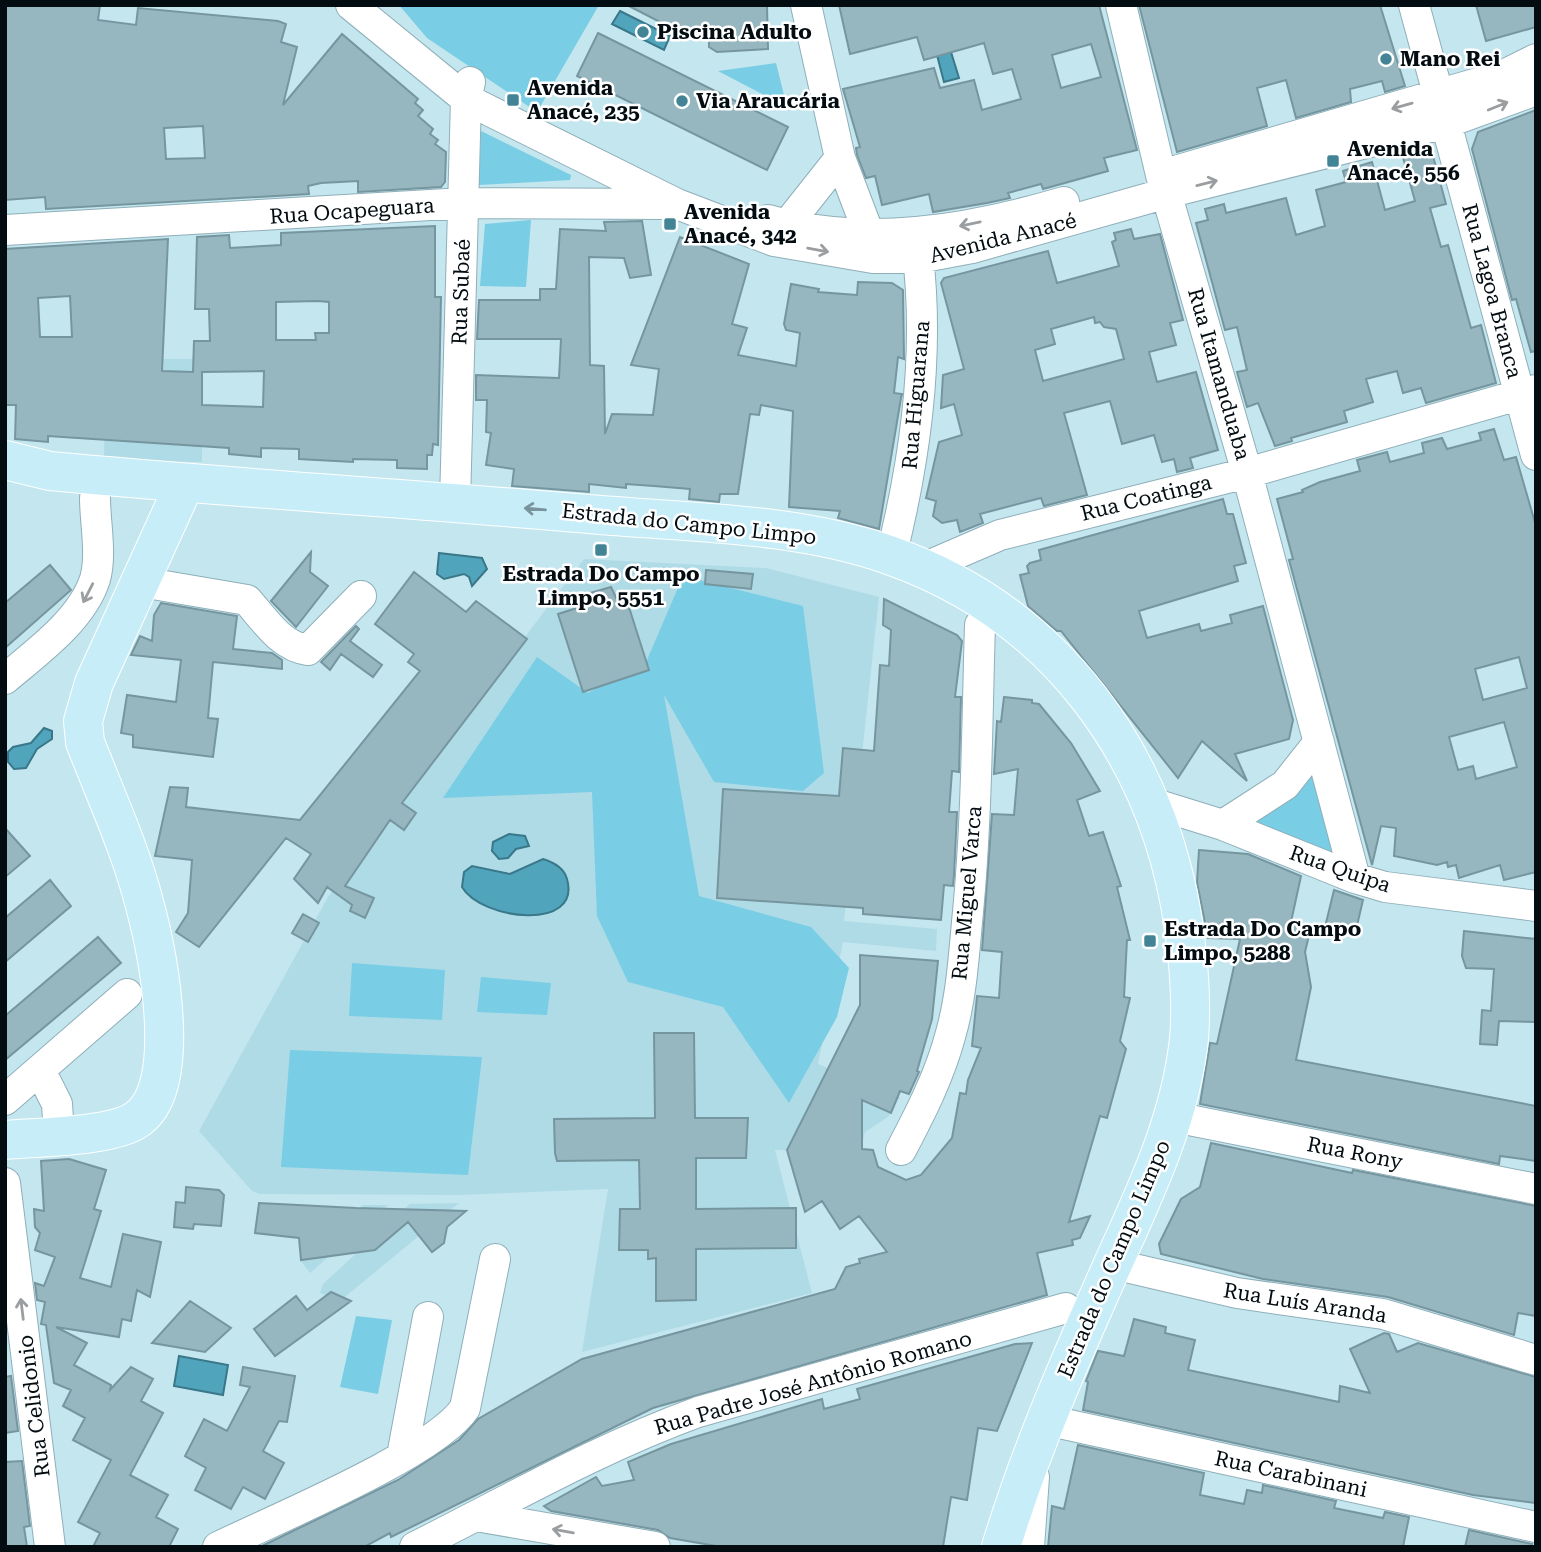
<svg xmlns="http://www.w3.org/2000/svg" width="1541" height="1552" font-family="'Roboto Serif',serif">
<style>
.built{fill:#afdbe7}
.green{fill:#79cde4}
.water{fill:#50a5bc;stroke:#397789;stroke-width:2}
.building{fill:#96b7c0;stroke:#76969f;stroke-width:2;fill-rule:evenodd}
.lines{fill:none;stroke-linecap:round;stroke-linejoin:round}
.minor-casing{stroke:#8fafb9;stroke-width:32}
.major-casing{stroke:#fff;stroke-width:40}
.minor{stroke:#fff;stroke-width:30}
.major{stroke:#c7eef8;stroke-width:38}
.oneway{stroke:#9a9ea0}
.oneway2{stroke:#79949c}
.poi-dot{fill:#428496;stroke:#fff;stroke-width:2.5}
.labels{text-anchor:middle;stroke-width:5;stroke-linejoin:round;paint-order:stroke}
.poi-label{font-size:21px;font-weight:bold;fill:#030d11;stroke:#fff;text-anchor:start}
.street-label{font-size:21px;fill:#030d11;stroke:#fff}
</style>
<rect width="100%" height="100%" fill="#c4e6ef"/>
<path class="built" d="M105 359H202V462L104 460Z
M584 559 766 568 879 597 844 921 937 929 936 951 843 942 818 1064 900 1097 888 1117 865 1132 860 1151 775 1150 812 1293 582 1352 608 1189 461 1195 260 1194 252 1191 199 1131 328 897Z
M459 1203 340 1301 320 1293 323 1284 410 1204Z
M363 1205H388L310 1273 300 1260Z"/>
<path class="green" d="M399 5H599L537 112 427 38Z
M776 63 787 107 718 71Z
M481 131 571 175 570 180 479 185Z
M531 220 526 287 480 286 485 224Z
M683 576 803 606 824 773 803 791 714 782 664 695 699 896 811 927 849 968 837 1017 789 1103 723 1007 628 982 597 916 592 792 443 798 537 657 588 693 647 660Z
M1320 761 1349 873 1232 825Z
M352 963 445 970 442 1020 349 1016Z
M481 977 551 983 547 1015 477 1012Z
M290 1050 482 1057 468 1175 281 1167Z
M356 1316 392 1320 378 1394 340 1387Z"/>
<path class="water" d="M620 11 670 36 664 50 612 24Z
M951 52 959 78 944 82 937 55Z
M439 553 482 558 487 569 472 586 469 577 464 574 444 579 437 574Z
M44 728 52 731V739L37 749 26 768 14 769 8 762V752L13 747 31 743Z
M509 834 525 836 529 846 516 849 508 858 499 859 492 851 493 842Z
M543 859C553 862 564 868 567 879 582 932 481 920 462 887L464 872 472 866 510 874Z
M179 1356 228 1365 223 1395 174 1386Z"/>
<path class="building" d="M5 5H100L98 20 136 25 138 8 278 21 286 24 281 42 297 47 283 105 342 34 418 99 415 103 423 110 418 116 433 129 430 134 438 140 435 144 446 152 445 182 441 187 358 192V181L321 183 308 186 309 194 46 209 45 197 5 200ZM203 126 205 158 166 159 164 128Z
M627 5H767L768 49 717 52 709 47V34L689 37Z
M839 5H1099L1137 150 1104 158 1108 171 1043 189 1041 184 1008 193 1010 198 987 203 933 212 929 194 882 205 875 176 866 178 857 155 856 148 860 147 843 89 934 68 940 88 974 80 982 110 1021 99 1012 69 993 74 984 43 924 60 917 37 850 54ZM1091 44 1101 77 1061 88 1052 55Z
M1139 5H1380L1405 86 1385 92 1382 81 1350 89 1351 102 1296 118 1286 80 1257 88 1267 126 1177 152Z
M1476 5H1536V27L1486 41Z
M598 33 788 127 767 170 577 76Z
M1536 110V351L1531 352 1516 299 1512 300 1472 149 1478 132Z
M1430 145 1446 204 1430 208 1441 247 1448 245 1471 328 1481 325 1496 383 1426 403 1421 388 1403 393 1397 371 1366 379 1373 402 1344 411 1347 422 1291 438 1292 441 1275 446 1258 403 1247 407 1237 372 1247 370 1237 327 1225 330 1196 223 1208 220 1205 209 1224 204 1226 213 1286 198 1296 235 1325 226 1316 190 1346 182 1343 171 1372 162 1385 210 1415 201 1402 154Z
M642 221 651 275 630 278 624 258 589 257 590 365 604 366 605 434 612 414 653 415 659 369 631 365 680 237 749 264 732 324 747 328 738 355 796 366 800 333 786 330 784 324 791 284 819 289 818 292 857 295 858 282 892 283 903 290 904 359 898 357 894 393 902 394 901 398 879 529 838 518 840 511 789 507 793 411 761 405 759 415 750 414 738 494H720L719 502 689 499 690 489 654 486 626 484V488L589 484V492L512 486 514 469 486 465 491 433 486 432 487 400H476V375L559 378 561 339H477L479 300H540V289H556L560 229 606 231 604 222Z
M435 226V297H441L438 445 433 444 432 455H427V469L397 468V460L353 459V462L299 459V449L261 448V457L229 454V448L48 436V442L15 439 16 405H5V249L168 239 162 371 193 372 194 341H210L209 309H195L197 237 229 235 230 248 281 245V233ZM70 296 72 337H40L38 298ZM318 301 329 302V333H315L316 340H276V302ZM264 371 263 407 202 405V372Z
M1131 229 1134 239 1160 234 1183 320 1170 323 1176 345 1149 352 1157 382 1196 372 1218 450 1190 458 1193 468 1177 472 1174 459 1162 462 1154 435 1122 444 1110 401 1064 413 1087 495 1044 506 1041 498 980 514 983 523 960 532 957 520 942 523 933 516 936 501 926 498 939 442 962 435 954 404 941 408 943 375 964 369 941 283 944 278 1048 251 1057 283 1119 266 1112 242 1116 240 1114 233ZM1094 317 1095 323 1100 322 1104 327 1116 329 1124 359 1043 381 1035 350 1055 344 1051 329Z
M1494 429 1504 460 1516 457 1536 526V872L1504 880 1500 865 1459 878 1456 865 1448 867 1447 862 1437 865 1394 856 1396 828 1381 826 1372 865 1289 560 1293 559 1277 499 1303 492 1302 490 1320 482 1360 471 1357 460 1387 452 1390 462 1424 453 1422 443 1442 438 1447 449 1481 440 1479 433ZM1519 657 1527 688 1483 700 1475 669ZM1504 722 1517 767 1476 779 1473 766 1458 770 1449 737Z
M1223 499 1227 514H1233L1246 563 1234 566 1238 581 1139 611 1147 638 1199 624 1201 631 1232 623 1230 615 1263 606 1293 720 1289 739 1235 754 1247 781 1202 741 1178 778 1061 631H1057L1028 606 1020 575 1029 573 1027 566 1030 563 1041 560 1039 550Z
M311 552 310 572 328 586 296 627 271 601Z
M50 565 71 590 5 648V603Z
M706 570 753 574 751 589 705 584Z
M414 572 466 612 476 601 527 639 402 803 416 813 404 830 390 820 345 886 374 898 365 918 350 911 352 905 327 887 318 903 294 879 311 854 286 838 199 947 176 932 188 913 192 860 155 856 170 787 188 788 186 807 300 820 420 671 408 662 414 654 375 624Z
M611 587 619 604 627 601 649 670 583 692 558 614 577 608 573 598Z
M884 599 957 635 962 641 955 697H961L959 772 952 771 949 812H957L954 875 953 886 944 885 941 920 863 914V908L717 898 723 789 839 796 843 748 874 751 880 665 889 666 891 630 883 625Z
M161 603 237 616 233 649 272 653 282 660V669L213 662 208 718 218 719 213 757 133 747V735L121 733 127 695 176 702 181 660 131 655 140 636 152 641 154 615Z
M356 626 359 629 350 641 382 665 373 677 341 654 330 670 321 662Z
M1004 697 1032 700V703L1039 704 1071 743 1100 791 1077 800 1089 836 1103 832 1121 886 1117 887 1130 940H1127L1124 997 1130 998 1120 1041 1126 1049 1107 1118 1100 1116 1069 1222 1090 1216 1080 1238 1072 1240 1073 1245 1037 1253 1047 1295 653 1408 391 1537 390 1533 364 1547H260L398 1480 459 1440 478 1419 582 1359 835 1289 846 1267 860 1263 859 1259 887 1252 859 1216 840 1229 822 1201 805 1212 787 1150 860 1005V955L938 961 932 1019 917 1071 919 1072 909 1094 900 1091 891 1113 862 1100V1149L873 1150 878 1167 906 1180 921 1175 952 1138 960 1093 966 1094 968 1080 981 1048 972 1046 977 996 999 998 1002 952 982 950 992 814 1014 815 1018 769 994 774 997 721 1001 722Z
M5 828 30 856 5 877Z
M1199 850 1248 854 1301 876 1291 922 1311 927 1305 952 1311 987 1296 1060 1536 1106V1161L1500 1156 1499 1164 1200 1104 1210 1043 1217 1044 1240 939 1208 938 1197 882Z
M50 880 71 906 5 962V918Z
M1334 890 1363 900 1355 934 1325 927Z
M303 914 319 923 308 942 292 933Z
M1464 931 1536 939V1022L1499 1021 1497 1045 1480 1044 1482 1010 1491 1011 1494 969 1466 968 1462 956Z
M98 937 121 963 5 1060V1016Z
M654 1033H694L695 1118H748L746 1158H696V1209L796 1208V1248L696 1249V1300L656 1301V1258L648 1259V1250H619L620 1209H640L639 1160 557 1161 555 1153 554 1119 655 1118Z
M1211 1143 1352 1173 1353 1170 1536 1206V1316L1518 1313 1514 1335 1388 1297 1263 1279 1161 1254 1159 1244 1181 1199 1200 1187Z
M69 1159 106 1170 94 1209 101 1211 80 1278 111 1287 123 1234 161 1242 150 1297 137 1290 131 1321 122 1319 119 1337 56 1327 87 1343 74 1365 111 1385 110 1390 131 1367 153 1379 141 1401 163 1413 130 1475 168 1495 156 1517 178 1529 169 1547H93L100 1533 78 1522 111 1460 73 1440 85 1418 63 1406 71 1390 54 1383 46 1325 41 1324 45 1302 37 1300 35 1283 44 1286 55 1257 35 1250 40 1233 35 1227 34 1209 44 1211 41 1161Z
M186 1187 219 1190 224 1195 221 1226 194 1224 193 1229 174 1227 176 1202 185 1203Z
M259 1203 356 1208 466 1211 447 1227 444 1243 432 1252 408 1222 375 1250 301 1260 299 1238 255 1233Z
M331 1292 351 1301 275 1356 254 1329 296 1296 307 1310Z
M190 1301 231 1328 205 1352 152 1343Z
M1134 1319 1166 1327 1165 1333 1195 1340 1188 1370 1339 1402 1340 1386 1370 1393 1350 1349 1384 1333 1389 1334 1397 1352 1418 1343 1536 1377V1503L1473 1495 1083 1410 1088 1382 1086 1381 1098 1351 1124 1356Z
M1032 1343 997 1431 978 1428 967 1500 951 1497 943 1547H722L670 1538 658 1530 551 1511 544 1506 596 1477 602 1486 634 1480 628 1462 671 1444 822 1399 824 1409 860 1399 857 1389 1015 1344Z
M243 1367 295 1376 287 1422 279 1421 263 1451 284 1463 265 1499 243 1487 231 1509 195 1490 206 1468 185 1456 204 1419 227 1431 250 1387 240 1385Z
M11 1376 18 1431 5 1433V1377Z
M1078 1445 1204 1473 1200 1495 1244 1504 1247 1490 1262 1493 1263 1485 1336 1501 1334 1508 1383 1518 1385 1512 1409 1517 1403 1547H1048L1052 1506 1064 1509Z
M22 1461 30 1526 24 1527 27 1547H5V1462Z
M1469 1530 1532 1544 1531 1547H1465Z"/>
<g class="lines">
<g class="minor-casing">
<path id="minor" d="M351 5 466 99 677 204 774 241 873 258H919L972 248 1167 193 1446 123 1536 90
M806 5 840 158 869 234
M1121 5 1161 175 1247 473 1355 878
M1414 5 1536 455
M1165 174 1502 76 1536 59
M768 220C866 248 968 230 1064 202
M787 225 840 158
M5 230 464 203 671 204
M455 502 466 99 470 82
M891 556C917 453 931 346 916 241
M921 569 1000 535 1247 473 1536 390
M141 582 247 600C264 619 281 647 308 650L361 596
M5 679C37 652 82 620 95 579 102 555 95 523 95 498
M1152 803 1223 825 1355 878 1385 887 1536 906
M1223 825 1285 785 1319 742
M41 1072 57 1104 59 1135
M5 1100 127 994
M1174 1117 1536 1189
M901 1150C921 1112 940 1075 951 1033 962 994 964 952 968 912 977 817 977 721 980 625
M5 1183 50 1547
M1113 1264 1237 1293 1383 1314 1536 1360
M1046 1420 1536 1527
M402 1456 428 1317
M476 1516 655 1547
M218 1547C273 1520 436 1453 465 1408L495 1259
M415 1547C509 1500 599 1448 698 1412L1066 1308
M1029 1547 1034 1477"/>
</g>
<g class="major-casing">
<path id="major" d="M5 460 50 471C233 488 417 499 601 515 697 523 797 523 889 555 1056 613 1160 757 1184 929 1189 965 1192 1003 1189 1039 1180 1121 1145 1193 1112 1266 1071 1358 1030 1451 1001 1547
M5 1140C37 1137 111 1137 136 1120 186 1088 157 950 144 902 130 848 105 794 85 742L83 721 94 683 185 483"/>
</g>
<use href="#minor" class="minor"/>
<use href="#major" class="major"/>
</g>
<defs><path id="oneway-shaft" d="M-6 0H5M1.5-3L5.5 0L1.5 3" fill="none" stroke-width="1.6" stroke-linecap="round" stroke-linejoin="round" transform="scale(1.75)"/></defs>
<g class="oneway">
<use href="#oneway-shaft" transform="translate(1402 106) rotate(164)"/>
<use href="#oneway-shaft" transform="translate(1498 106) rotate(-22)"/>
<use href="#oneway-shaft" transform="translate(1207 183) rotate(-14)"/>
<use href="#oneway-shaft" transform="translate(970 224) rotate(168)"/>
<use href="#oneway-shaft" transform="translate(818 250) rotate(10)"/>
<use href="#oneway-shaft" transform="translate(88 593) rotate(117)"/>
<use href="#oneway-shaft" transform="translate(22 1309) rotate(-97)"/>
<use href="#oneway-shaft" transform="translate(563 1531) rotate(-170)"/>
</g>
<use class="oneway2" href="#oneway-shaft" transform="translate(535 509) rotate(-175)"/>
<g class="poi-dot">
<circle cx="643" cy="32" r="7"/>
<circle cx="1386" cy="59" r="7"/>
<rect x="506" y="93" width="14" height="14" rx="3.5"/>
<circle cx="682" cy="101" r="7"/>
<rect x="1326" y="154" width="14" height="14" rx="3.5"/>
<rect x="663" y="217" width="14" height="14" rx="3.5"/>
<rect x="594" y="543" width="14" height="14" rx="3.5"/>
<rect x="1143" y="934" width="14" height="14" rx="3.5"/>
</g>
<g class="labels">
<g class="poi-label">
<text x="657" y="39">Piscina Adulto</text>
<text x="1400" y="66">Mano Rei</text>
<text x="527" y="95">Avenida<tspan x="527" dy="24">Anacé, 235</tspan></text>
<text x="696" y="108">Via Araucária</text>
<text x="1347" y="156">Avenida<tspan x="1347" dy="24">Anacé, 556</tspan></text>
<text x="684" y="219">Avenida<tspan x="684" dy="24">Anacé, 342</tspan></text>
<text x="601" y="581" text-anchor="middle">Estrada Do Campo<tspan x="601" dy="24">Limpo, 5551</tspan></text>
<text x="1164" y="936">Estrada Do Campo<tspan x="1164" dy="24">Limpo, 5288</tspan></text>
</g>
<g class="street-label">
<text transform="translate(352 211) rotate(-4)" y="7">Rua Ocapeguara</text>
<text transform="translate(1003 238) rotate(-14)" y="7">Avenida Anacé</text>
<text transform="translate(1492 291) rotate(75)" y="7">Rua Lagoa Branca</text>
<text transform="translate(461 292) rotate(-88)" y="7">Rua Subaé</text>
<text transform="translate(1219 374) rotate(74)" y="7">Rua Itamanduaba</text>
<text transform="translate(916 395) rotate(-85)" y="7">Rua Higuarana</text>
<text transform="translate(1146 498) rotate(-14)" y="7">Rua Coatinga</text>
<text transform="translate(689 524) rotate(6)" y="7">Estrada do Campo Limpo</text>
<text transform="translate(1340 869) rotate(19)" y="7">Rua Quipa</text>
<text transform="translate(967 893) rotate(-85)" y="7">Rua Miguel Varca</text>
<text transform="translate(1355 1153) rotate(11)" y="7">Rua Rony</text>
<text transform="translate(1114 1259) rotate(-67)" y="7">Estrada do Campo Limpo</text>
<text transform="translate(1305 1303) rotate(9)" y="7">Rua Luís Aranda</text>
<text transform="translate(813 1383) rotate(-16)" y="7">Rua Padre José Antônio Romano</text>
<text transform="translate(34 1406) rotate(-97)" y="7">Rua Celidonio</text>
<text transform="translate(1291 1474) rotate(12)" y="7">Rua Carabinani</text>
</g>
</g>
<rect width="1541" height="1552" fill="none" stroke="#030d11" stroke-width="14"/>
</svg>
